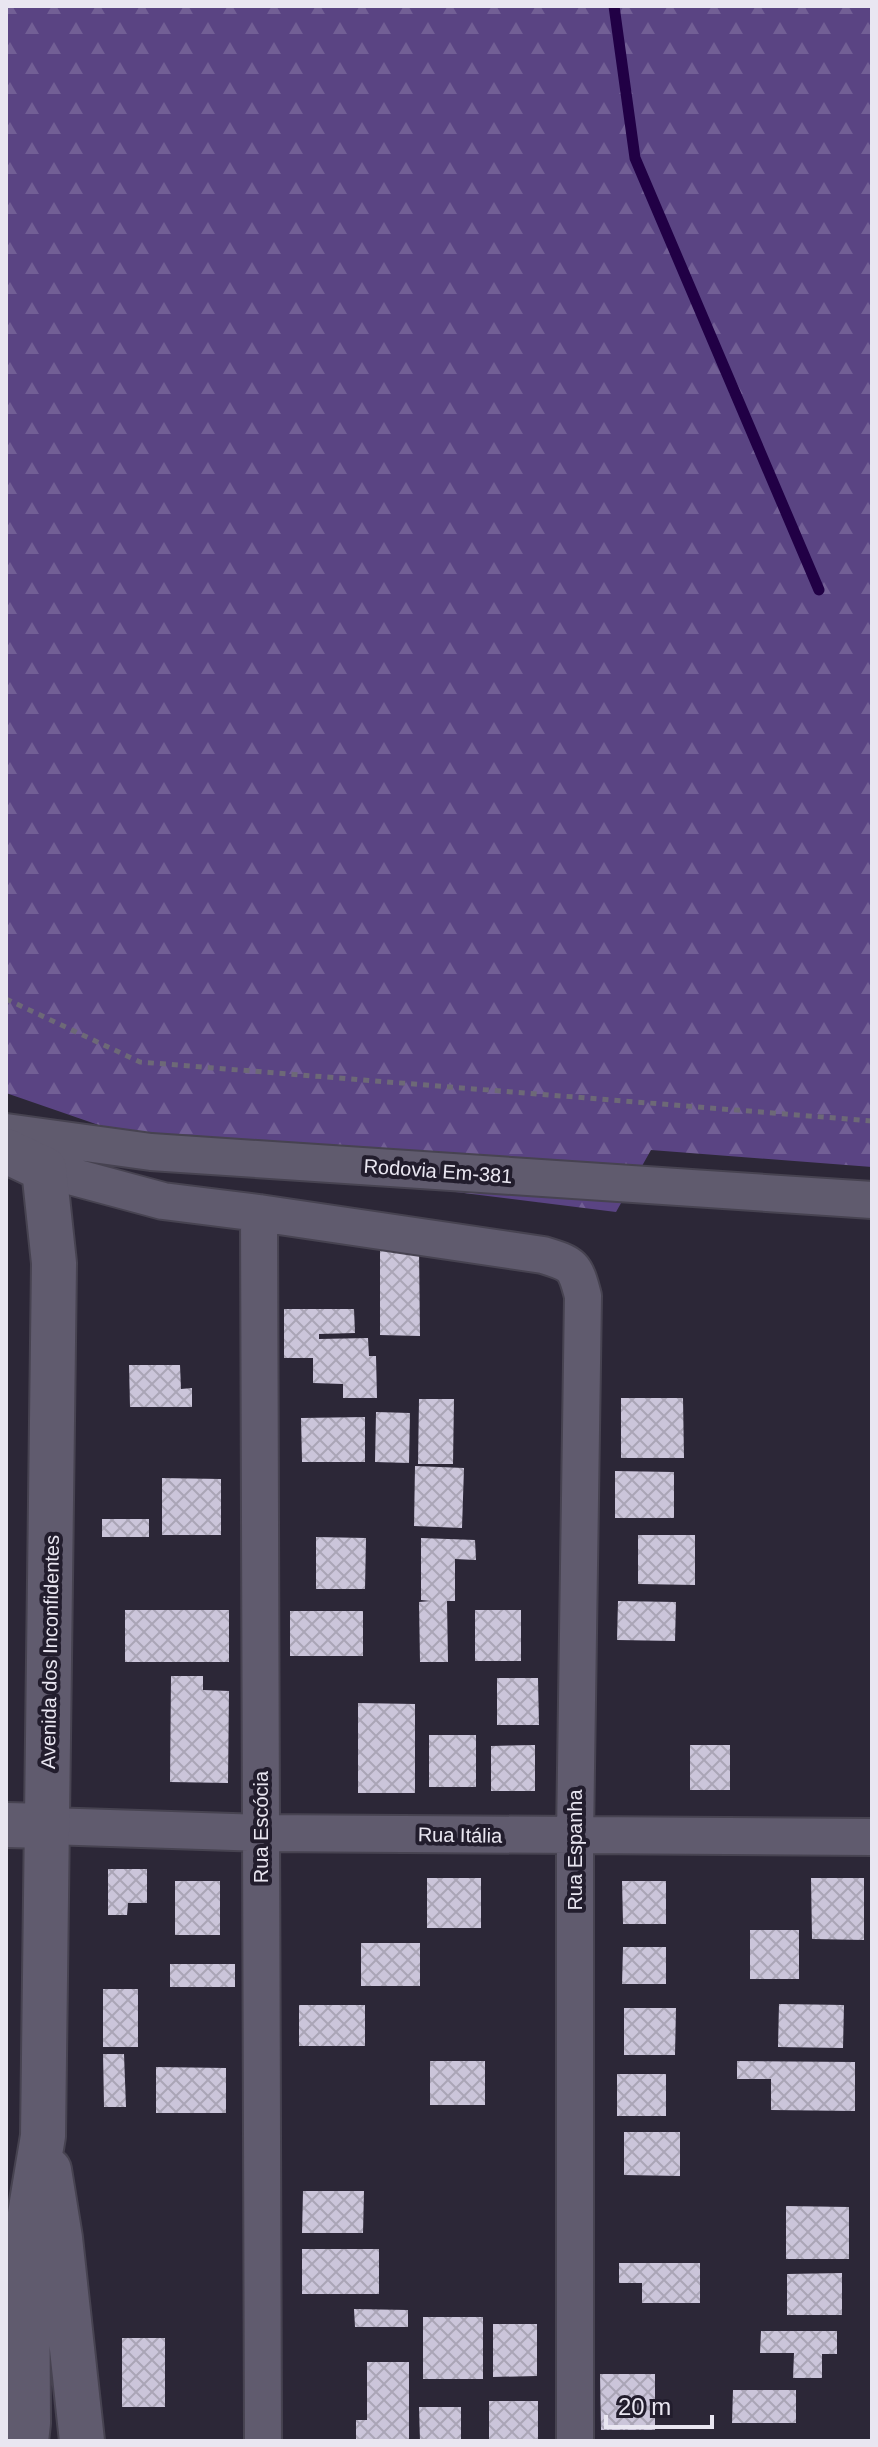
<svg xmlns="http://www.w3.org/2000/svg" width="878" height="2447" font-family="Helvetica,sans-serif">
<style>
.forest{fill:url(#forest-firs)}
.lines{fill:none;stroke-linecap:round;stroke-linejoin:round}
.stream{stroke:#210045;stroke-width:11}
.building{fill:url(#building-cross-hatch)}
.minor-casing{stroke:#474351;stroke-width:40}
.tertiary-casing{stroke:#474351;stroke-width:48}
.path{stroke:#6d6977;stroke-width:5;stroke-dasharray:6 6;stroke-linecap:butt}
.minor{stroke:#605b6e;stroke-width:36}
.tertiary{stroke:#605b6e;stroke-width:44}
.labels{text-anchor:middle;stroke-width:8;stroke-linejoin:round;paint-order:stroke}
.street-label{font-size:20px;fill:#e9e6f1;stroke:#221d2d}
</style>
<defs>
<pattern id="forest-firs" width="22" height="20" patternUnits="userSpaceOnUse" patternTransform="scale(2)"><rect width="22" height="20" fill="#5a4483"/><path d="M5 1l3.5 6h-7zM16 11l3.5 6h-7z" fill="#725f95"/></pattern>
<pattern id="building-cross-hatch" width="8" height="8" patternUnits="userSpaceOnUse" patternTransform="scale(2)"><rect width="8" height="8" fill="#cbc5da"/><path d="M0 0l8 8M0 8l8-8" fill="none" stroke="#aaa5b6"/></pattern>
</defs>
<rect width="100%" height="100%" fill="#2c2737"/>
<path class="forest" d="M6 6H872V1167L651 1150 616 1212 359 1180 142 1140 6 1093Z"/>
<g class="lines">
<path class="stream" d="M614 6 635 158 819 590"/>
</g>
<path class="building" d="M380 1248H419L420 1336 380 1335Z
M284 1309H354L355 1333 319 1334V1339L368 1338 369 1356H376L377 1398H343V1384L313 1383V1358H284Z
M129 1365H180L181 1389 192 1388V1407H130Z
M621 1398H683L684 1458H621Z
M419 1399H454L453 1464H418Z
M376 1412 410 1413 409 1463 375 1462Z
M365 1417V1462H302L301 1418Z
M415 1466 464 1468 462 1528 414 1526Z
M615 1471 674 1472V1518H615Z
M162 1478 221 1479V1535H162Z
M102 1519H149V1537H102Z
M638 1535H695V1585L638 1584Z
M316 1537 366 1538 365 1589H316Z
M421 1538 475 1540 476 1560 455 1559V1601H447L448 1662H420L419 1602 431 1601 421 1600Z
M618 1601 676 1602 675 1641 617 1640Z
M125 1610H229V1662H125Z
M475 1610H521V1661H475Z
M290 1611H363V1656H290Z
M171 1676H203V1690L229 1691 228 1783 170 1782Z
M497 1678H538L539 1725H497Z
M358 1703 415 1704V1793H358Z
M429 1735H476V1787H429Z
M535 1745V1791H491V1746Z
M690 1745H730V1790H690Z
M108 1869H147V1903H128L127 1915H108Z
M427 1878H481V1928H427Z
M811 1878H864V1940L812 1939Z
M175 1881H220V1935H175Z
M622 1881H666V1924H623Z
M750 1930H799V1979H750Z
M361 1943H420V1986H361Z
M623 1947H666V1984H622Z
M170 1964H235V1987H170Z
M103 1989H138V2047H103Z
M779 2004 844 2005 843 2048 778 2047Z
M299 2005H365V2046H299Z
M624 2008H676L675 2055H624Z
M103 2054H124L126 2107H104Z
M430 2061H485V2105H430Z
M737 2061 855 2062V2111L771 2110V2079H737Z
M156 2067 226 2068V2113H156Z
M617 2074H666V2116H617Z
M624 2132H680V2176L624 2175Z
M303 2191H364L363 2233H302Z
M786 2206 849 2207V2259H786Z
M302 2249H379V2294H302Z
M619 2263H700V2303H642V2283H619Z
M842 2273V2315H787V2274Z
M354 2309 408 2310V2327H355Z
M423 2317H483V2379H423Z
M493 2324H537V2376L493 2377Z
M761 2331H837V2354H822V2378H793L794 2353H760Z
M122 2338H165V2407H122Z
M367 2362H409V2441H356V2420H367Z
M600 2374H655V2430H601Z
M733 2390H796V2423H732Z
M489 2401H538V2441H489Z
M419 2407H461V2441H420Z"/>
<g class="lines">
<g class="minor-casing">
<path id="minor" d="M6 1132 151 1152 872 1200
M44 1169 163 1201 259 1213 543 1255C573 1264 575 1265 583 1296L575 1836V2441
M259 1213 263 2441
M48 1826 261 1833 872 1837"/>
</g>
<g class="tertiary-casing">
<path id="tertiary" d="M6 1151 44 1169 54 1263 43 2136 27 2232 28 2423 26 2441
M6 1825 48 1826
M49 2170 60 2238 82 2441"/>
</g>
<path class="path" d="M6 999 140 1062 872 1121"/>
<use href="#minor" class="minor"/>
<use href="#tertiary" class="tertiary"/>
</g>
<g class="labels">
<g class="street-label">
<text transform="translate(438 1171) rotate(4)" y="7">Rodovia Em-381</text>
<text transform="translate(50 1652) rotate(-89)" y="7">Avenida dos Inconfidentes</text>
<text transform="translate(261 1827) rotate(-90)" y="7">Rua Escócia</text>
<text transform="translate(460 1835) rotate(1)" y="7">Rua Itália</text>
<text transform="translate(575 1850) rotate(-90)" y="7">Rua Espanha</text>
</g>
</g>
<rect width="878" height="2447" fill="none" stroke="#e9e6f1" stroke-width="16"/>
<path d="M606 2415v12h106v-12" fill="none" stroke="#e9e6f1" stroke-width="4"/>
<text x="618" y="2415" font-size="24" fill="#e9e6f1" stroke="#221d2d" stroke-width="6" paint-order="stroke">20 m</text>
</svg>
